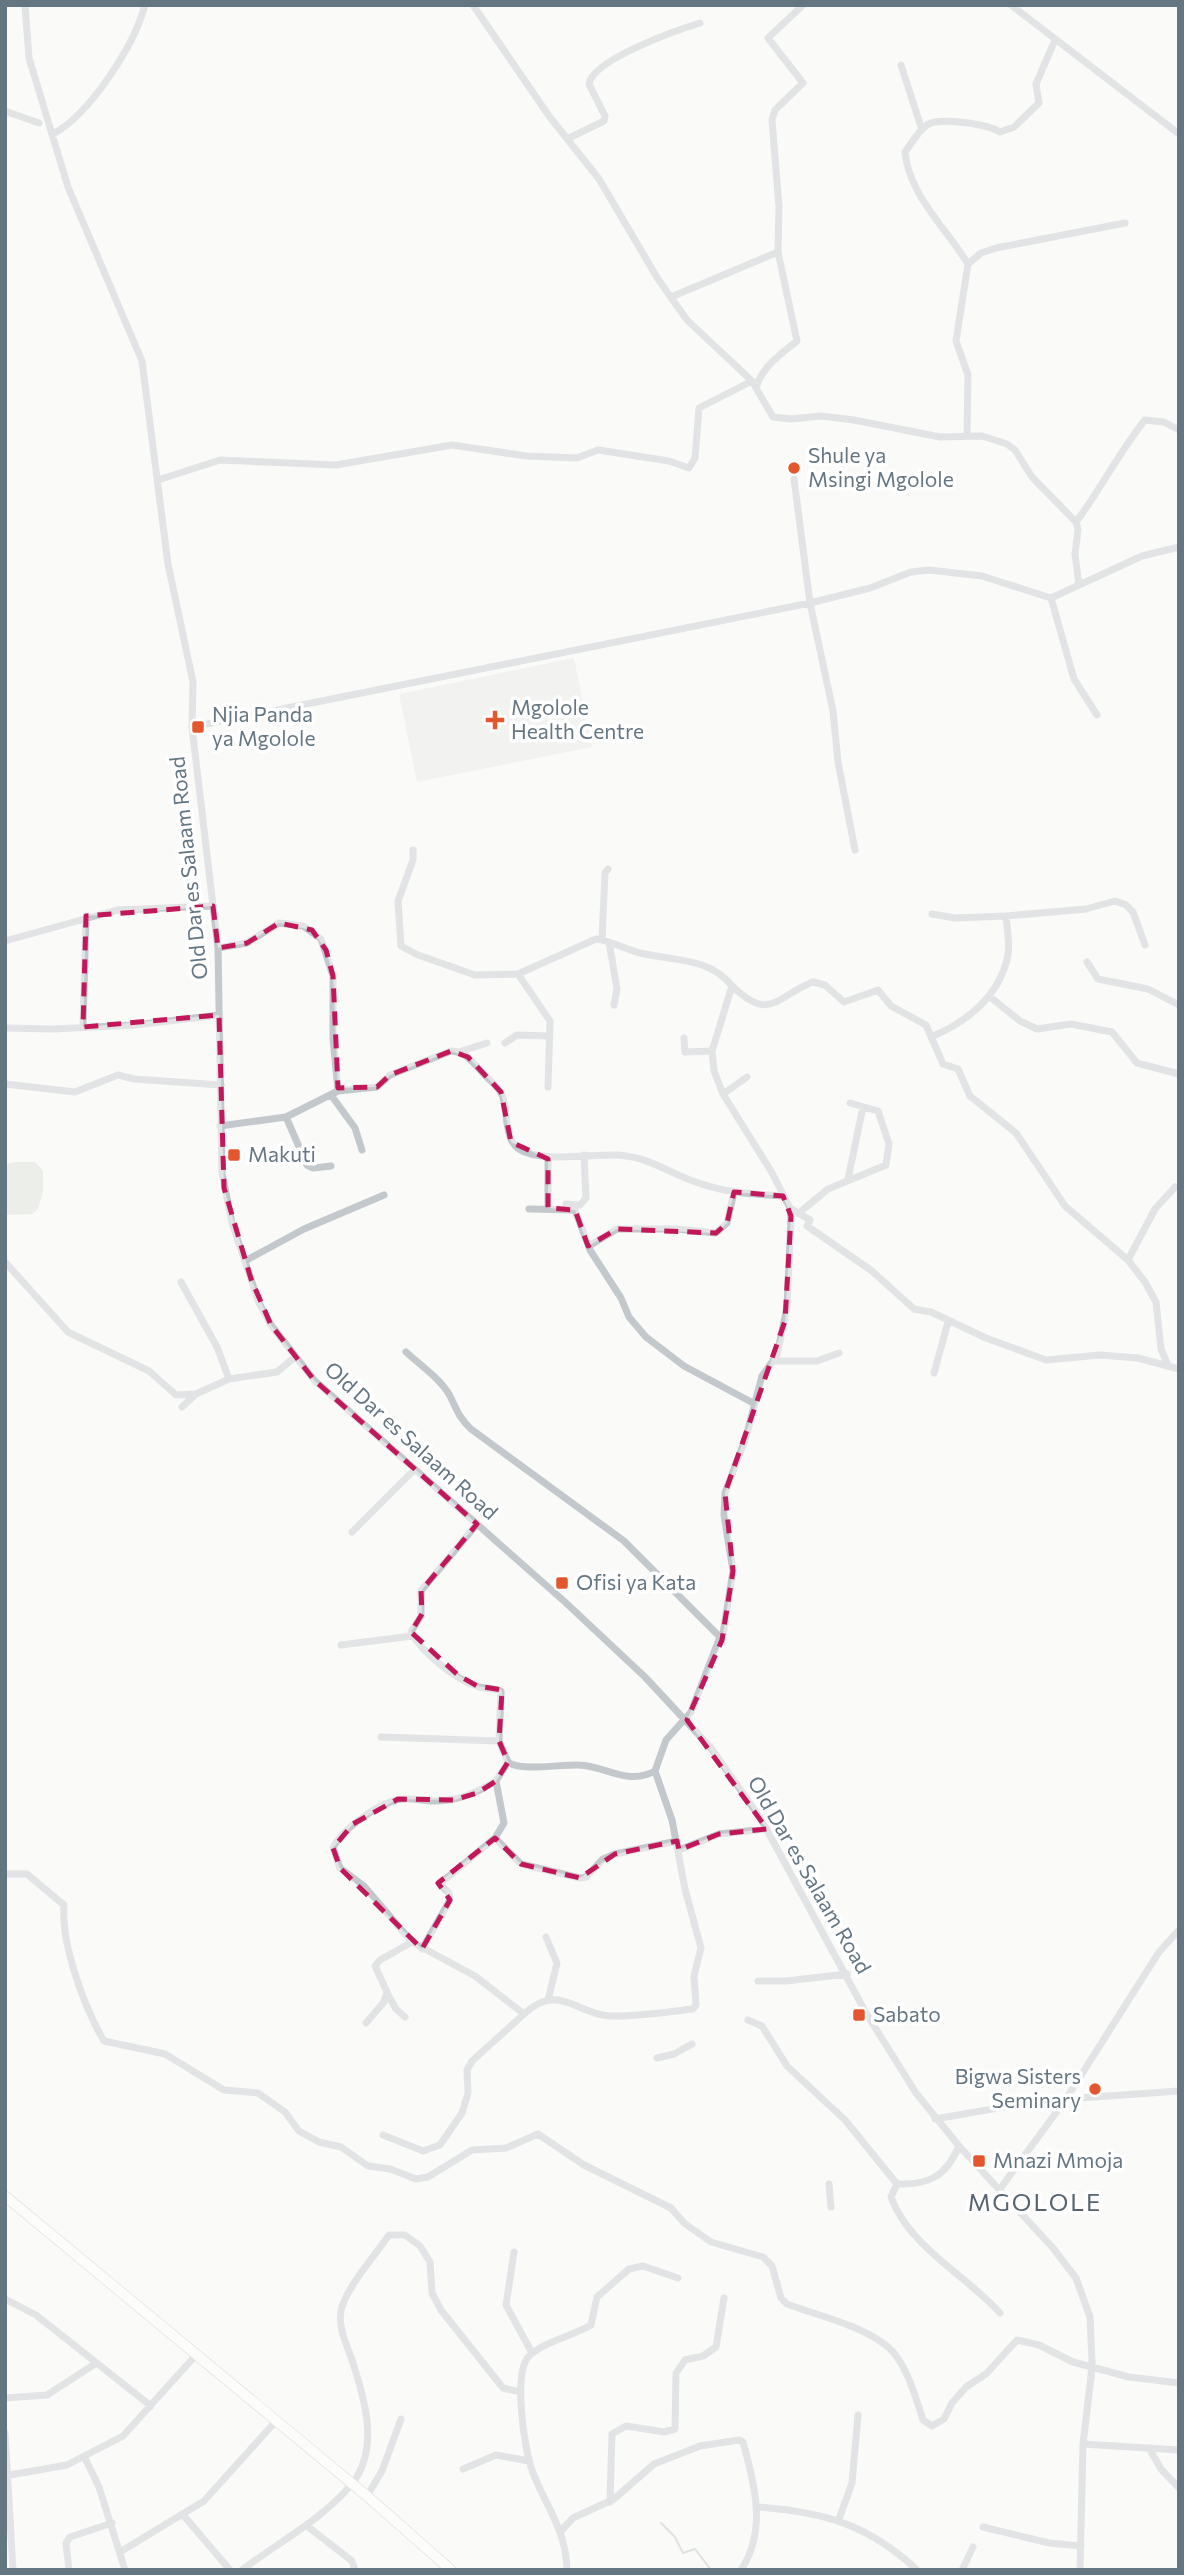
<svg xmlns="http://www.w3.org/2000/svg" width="1184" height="2575" font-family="Commissioner,sans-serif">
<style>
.built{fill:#e8e9e9}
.green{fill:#dadfd7}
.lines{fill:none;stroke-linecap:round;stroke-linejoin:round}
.stream{stroke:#bbc7cb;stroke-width:2}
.major-casing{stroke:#b5babe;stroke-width:11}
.minor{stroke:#c3c8cc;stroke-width:7}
.major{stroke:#fff;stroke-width:10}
.minor-bridge{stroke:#c3c8cc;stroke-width:7}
.marked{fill:none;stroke:#c2185b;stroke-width:5;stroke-dasharray:14 9;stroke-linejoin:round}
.poi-dot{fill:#e4572e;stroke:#fff;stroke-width:2.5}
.labels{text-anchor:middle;stroke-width:7;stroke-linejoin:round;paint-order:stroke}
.poi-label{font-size:21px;fill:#657683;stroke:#fff;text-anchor:start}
.street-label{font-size:21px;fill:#657683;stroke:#fff}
.quarter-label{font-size:24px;letter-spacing:2px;fill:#57646e;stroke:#fff}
</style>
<rect width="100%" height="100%" fill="#fafaf8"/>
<path class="built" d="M574 658 592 747 417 782 399 694Z"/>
<path class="green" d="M16 1162H35L43 1171V1191L38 1209 32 1214 5 1215V1164Z"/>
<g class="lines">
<path class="stream" d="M661 2523 675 2537 683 2553 695 2549 711 2570"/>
<g class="major-casing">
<path id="major" d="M5 2196 367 2496 451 2570"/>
</g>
<path class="minor" d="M25 5 29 58 68 187 142 361 168 564 193 682 192 727 218 948 222 1173 232 1223 259 1303 271 1325 314 1380 565 1602 645 1677 711 1748 761 1819 866 2013 916 2093 959 2146 1053 2248 1076 2278 1090 2317 1092 2361
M473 5 549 116 599 179 658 279 687 320 752 381 773 417 791 419 821 416 854 420 940 437 982 436 1007 444 1015 450 1032 477 1076 522 1078 529 1075 554 1079 585
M1011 5 1179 134
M901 65 922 130
M5 111 39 123
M53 134C90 114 134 46 145 5
M567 139 604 121 605 116 589 84C592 60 677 30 700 23
M968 264 981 253 996 248 1125 223
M671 297 778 252
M756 387C763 366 780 355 797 341L778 252 779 207 772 120 775 110 803 83 768 38 803 5
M967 435 968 375 956 341 968 264C946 228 909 195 905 152 912 143 918 131 927 125 939 117 988 124 1000 132L1014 127 1039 103 1036 84 1055 40
M794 479 810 603 833 711 838 762 855 850
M158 480 220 460 336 465 452 445 526 456 577 458 598 450 669 461 689 468 695 458 699 408 752 381
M1076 522C1101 489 1119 452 1145 420L1164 422 1179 430
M1051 598 1074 679 1097 715
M192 727 810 603 870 588 911 572 929 570 982 576 1051 598 1142 556 1179 547
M413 850V860L398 901 401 946 418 955 475 975 518 974 596 939C613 941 628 951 645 954 676 961 710 958 732 986L712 1051 714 1071 723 1094 771 1171 790 1208 791 1216 787 1307 777 1355 762 1376 746 1437 725 1493 724 1515 733 1571 722 1640 720 1637 691 1712 666 1740 655 1771 672 1820 685 1889 701 1948 694 1976 696 2005 693 2009C667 2012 637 2017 610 2016 576 2014 559 1982 524 2014L475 1976 412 1942 364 1886 340 1868 333 1848C341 1830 378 1804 397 1800 407 1797 419 1800 430 1801 455 1802 475 1794 496 1781
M932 914 955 918 1006 916
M602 939 605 873 608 869
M5 941 117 910 213 906
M609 942 617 989 614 1005
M218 948 247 943 279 923 303 926 321 939 333 976V1039L338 1091
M1087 962 1098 979 1148 989 1179 1005
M518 974 550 1021 548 1087
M732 986C771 1023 776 996 813 982L825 985 844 1002 878 990 891 1006 926 1025 943 1064 958 1069 970 1096 1016 1133 1065 1206 1128 1260 1145 1282 1156 1302 1161 1349 1167 1363
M989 996 1020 1021 1037 1029 1071 1024 1112 1032 1137 1063 1179 1074
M83 1027 86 916
M5 1028 53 1029 135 1025 219 1015
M931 1037C967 1022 1000 996 1008 955 1010 943 1007 929 1006 916L1086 909 1115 901 1126 905 1133 912 1145 945
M684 1038 685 1052 712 1051
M505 1043 517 1035 549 1036
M459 1052 487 1043
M5 1084 75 1092 118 1075 134 1079 221 1085
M723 1094 747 1077
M331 1095 355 1128 362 1150
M286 1117 307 1165 313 1168 331 1166
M220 1126 286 1117 338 1091 377 1087 390 1075 451 1051C466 1052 471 1061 481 1071 487 1079 498 1085 502 1095 508 1110 504 1140 519 1149 540 1163 591 1154 618 1155 650 1157 670 1174 699 1183 726 1193 755 1194 783 1196
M548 1159V1208
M848 1179 863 1107
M566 1204 580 1205 586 1198 584 1155
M790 1208 810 1220 807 1226 872 1271 914 1309 931 1312 986 1338 1046 1360 1100 1355 1138 1358 1179 1369
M529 1209 575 1210 590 1250 621 1298 629 1317 646 1337 684 1366 753 1403
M799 1213 828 1189 886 1165 889 1144 878 1111 850 1103
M589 1246 617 1229H676L716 1233 727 1223 734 1192
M1128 1260 1155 1209 1175 1187
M245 1261 304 1229 384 1195
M5 1262 68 1332 149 1371 176 1395 196 1394 229 1379 277 1372 295 1357
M181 1282 217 1347 229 1379
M406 1352C420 1365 441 1379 450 1396 457 1410 459 1418 471 1429L624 1541 720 1637
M773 1361H817L839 1353
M934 1373 948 1322
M182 1407 196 1394
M477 1524 421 1591V1616L411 1632C422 1653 456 1680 479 1687 487 1689 494 1688 501 1691L499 1741
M352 1532 414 1470
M341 1645 412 1636
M381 1737 499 1741 508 1762C520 1772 562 1764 579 1765 607 1766 627 1786 655 1771
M495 1838 521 1864 580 1878 586 1877 603 1859 615 1854 677 1841
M679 1850 719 1834 767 1829
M5 1874H27L64 1905C61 1944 84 2007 104 2041L165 2054 224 2090 258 2093 285 2112 299 2131 319 2142 341 2147 368 2166 390 2169 416 2179 428 2177 472 2150 506 2148 538 2134 584 2165 671 2208 684 2223 711 2242 763 2257 772 2266 781 2298 787 2304C819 2316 861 2325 888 2347 906 2362 916 2398 923 2420L932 2426 944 2419 952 2403 966 2387 986 2374 1017 2340 1039 2345 1073 2362 1129 2377 1179 2383
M546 1937 557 1963 548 2000
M422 1949 450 1900 449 1893 441 1885 443 1881 495 1838 504 1823 496 1781 508 1762
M758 1981H786L847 1974
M387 1993 396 2009 405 2017
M748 2020 762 2026 787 2066 845 2120 897 2184
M366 2023 384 2002 387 1992 375 1966 380 1960 412 1942
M657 2058 674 2054 692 2044
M935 2119 1038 2101 1179 2091
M383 2135 423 2151 440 2145 462 2113 468 2093 467 2070 472 2061 524 2014
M829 2184 831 2207
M897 2184 891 2197C909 2247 966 2275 1000 2313
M897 2184C930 2185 946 2176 959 2146
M1000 2189 1066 2099 1159 1952 1179 1930
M514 2252 506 2305 532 2353
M5 2299 36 2315 151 2406
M5 2398 47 2395 95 2364
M5 2433 13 2570
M1083 2444 1179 2450
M1149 2448 1161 2469 1179 2488
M85 2458 99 2487 125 2570
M463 2469 496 2455 529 2461
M10 2475 67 2465 123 2436 196 2355
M367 2496 382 2471 401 2419
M610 2502 612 2434 626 2426 664 2432 675 2429 676 2373 685 2360 703 2356 716 2347 724 2298
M759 2507C823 2512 868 2524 917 2570
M184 2516 230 2570
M839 2519 852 2483 858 2415
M307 2526 352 2561 355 2570
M983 2527 1049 2543 1081 2546
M560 2532 573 2518 614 2499 654 2464 700 2446 739 2440 743 2442C755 2485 767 2531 741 2570
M120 2552 204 2501 276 2421
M69 2570 66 2543 70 2537 112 2523
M242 2570C279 2542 320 2521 351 2485 381 2449 364 2396 351 2357 346 2343 338 2327 341 2311 345 2289 376 2254 389 2235H405L420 2246 430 2262 432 2293 441 2310 503 2388 521 2392
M567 2570C566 2528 545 2506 532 2470 524 2448 513 2372 529 2356 545 2341 573 2336 591 2325L597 2297 629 2269 643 2266 678 2278
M962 2570 973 2547
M1080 2570 1083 2444 1091 2377"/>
<use href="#major" class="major"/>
<path class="minor-bridge" d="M1091 2377 1092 2361"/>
</g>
<path d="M0 0H1184V2575H0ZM213 906 218 948 247 943 279 923 312 930 326 950 333 976 338 1088 377 1087 390 1075 451 1051 468 1057 501 1092 511 1142 548 1159V1208L575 1210 588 1246 617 1229 716 1233 727 1223 734 1192 783 1196 791 1216 785 1321 725 1493 733 1571 722 1640 687 1720 767 1829 719 1834 679 1850 677 1841 615 1854 580 1878 521 1864 495 1838 438 1883 450 1900 422 1949 340 1868 333 1848 353 1824 398 1799 454 1800 477 1793 496 1781 508 1762 499 1741 502 1690 477 1686 458 1675 411 1632 422 1614 421 1591 477 1524 314 1380 271 1325 251 1279 224 1188 219 1015 83 1027 86 916Z" fill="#fafaf8" fill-opacity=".55" fill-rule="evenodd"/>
<path class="marked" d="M213 906 218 948 247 943 279 923 312 930 326 950 333 976 338 1088 377 1087 390 1075 451 1051 468 1057 501 1092 511 1142 548 1159V1208L575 1210 588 1246 617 1229 716 1233 727 1223 734 1192 783 1196 791 1216 785 1321 725 1493 733 1571 722 1640 687 1720 767 1829 719 1834 679 1850 677 1841 615 1854 580 1878 521 1864 495 1838 438 1883 450 1900 422 1949 340 1868 333 1848 353 1824 398 1799 454 1800 477 1793 496 1781 508 1762 499 1741 502 1690 477 1686 458 1675 411 1632 422 1614 421 1591 477 1524 314 1380 271 1325 251 1279 224 1188 219 1015 83 1027 86 916Z"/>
<g class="poi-dot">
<circle cx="794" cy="468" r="7"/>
<path d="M491.5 709.5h7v7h7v7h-7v7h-7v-7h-7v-7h7z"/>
<rect x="191" y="720" width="14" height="14" rx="3.5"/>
<rect x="227" y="1148" width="14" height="14" rx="3.5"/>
<rect x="555" y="1576" width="14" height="14" rx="3.5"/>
<rect x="852" y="2008" width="14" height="14" rx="3.5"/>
<circle cx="1095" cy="2089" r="7"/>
<rect x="972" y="2154" width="14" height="14" rx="3.5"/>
</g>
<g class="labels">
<g class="poi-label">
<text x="808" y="463">Shule ya<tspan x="808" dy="24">Msingi Mgolole</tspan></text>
<text x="511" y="715">Mgolole<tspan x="511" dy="24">Health Centre</tspan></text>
<text x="212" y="722">Njia Panda<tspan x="212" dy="24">ya Mgolole</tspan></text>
<text x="248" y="1162">Makuti</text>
<text x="576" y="1590">Ofisi ya Kata</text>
<text x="873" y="2022">Sabato</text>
<text x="1081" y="2084" text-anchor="end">Bigwa Sisters<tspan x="1081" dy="24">Seminary</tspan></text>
<text x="993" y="2168">Mnazi Mmoja</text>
</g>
<g class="street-label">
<text transform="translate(189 868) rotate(-96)" y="7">Old Dar es Salaam Road</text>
<text transform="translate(411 1441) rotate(42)" y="7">Old Dar es Salaam Road</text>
<text transform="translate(809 1875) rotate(60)" y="7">Old Dar es Salaam Road</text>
</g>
<g class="quarter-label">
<text x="1035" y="2211">MGOLOLE</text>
</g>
</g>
<rect width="1184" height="2575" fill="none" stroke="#657683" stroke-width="14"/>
</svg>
